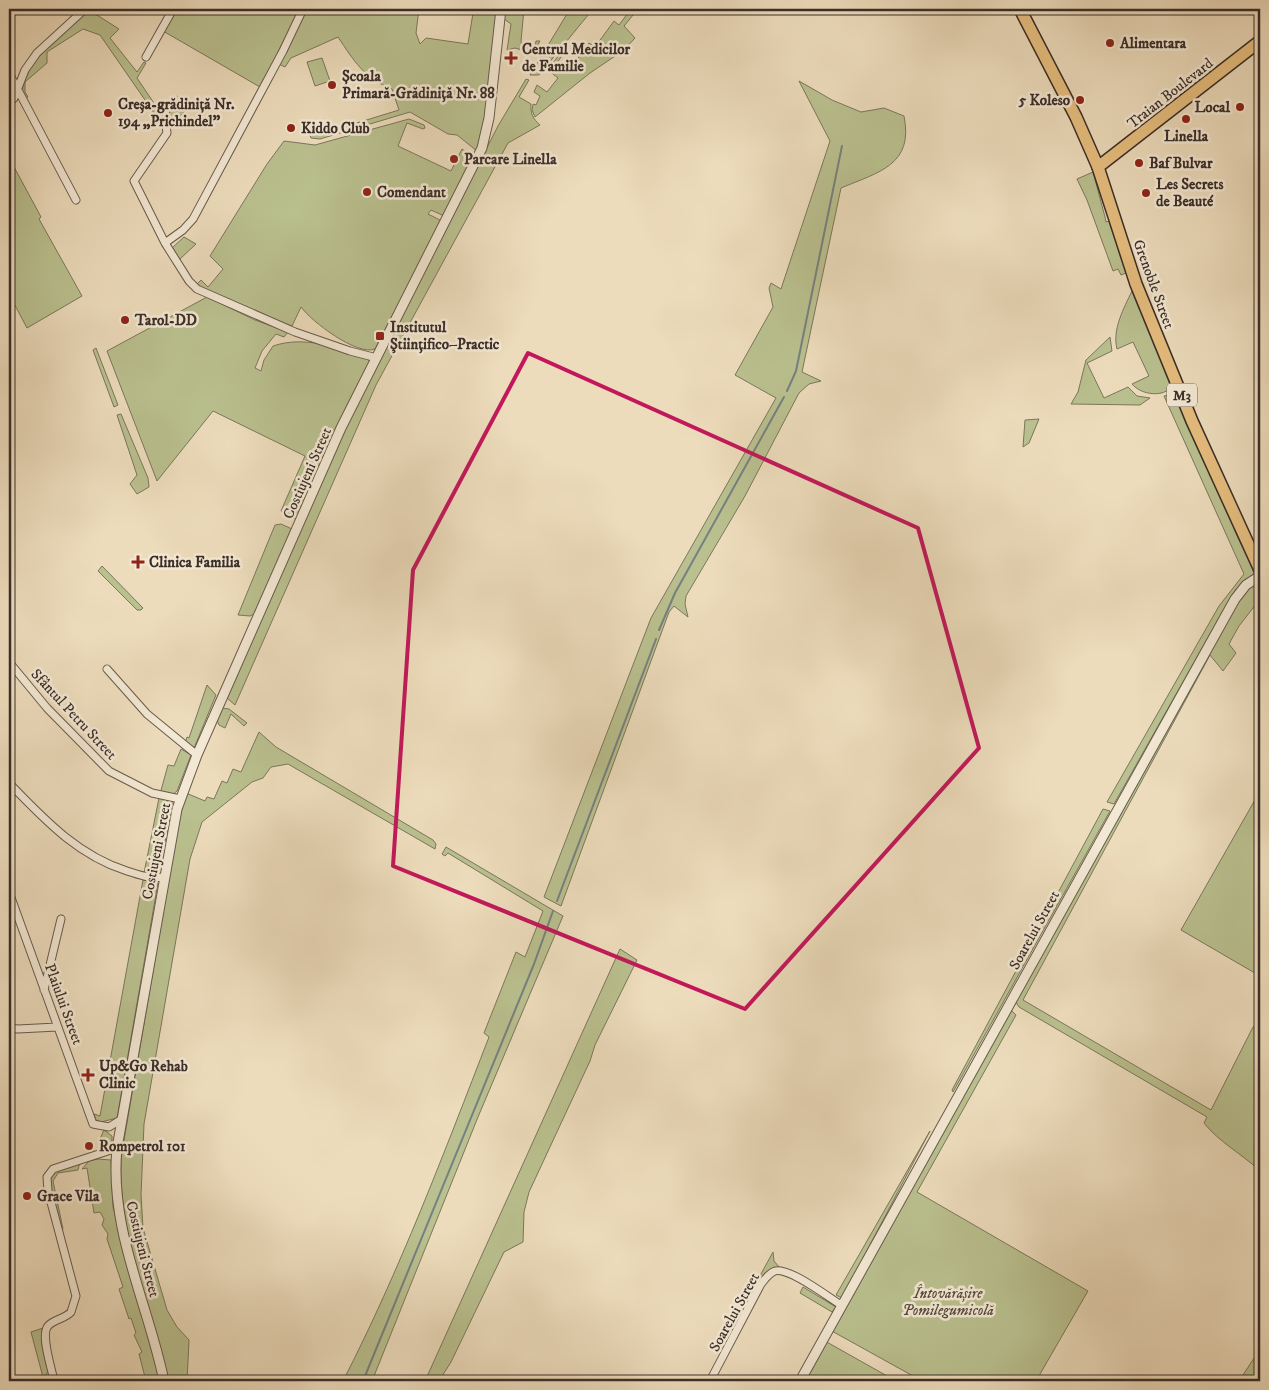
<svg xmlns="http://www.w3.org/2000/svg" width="1269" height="1390" font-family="'IM FELL DW Pica',serif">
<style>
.green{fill:#bac08f;stroke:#7a775c}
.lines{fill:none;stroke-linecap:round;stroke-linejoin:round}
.stream{stroke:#768181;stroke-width:2}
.minor-casing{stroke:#685a4e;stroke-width:9}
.tertiary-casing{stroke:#685a4e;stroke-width:11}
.primary-casing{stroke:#3b2e29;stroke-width:14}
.trunk-casing{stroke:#3b2e29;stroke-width:14}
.minor{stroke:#f3e8d3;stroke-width:7}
.tertiary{stroke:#f3e8d3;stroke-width:9}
.primary{stroke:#e6be7e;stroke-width:11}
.trunk{stroke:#e6be7e;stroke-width:11}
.marked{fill:none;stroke:#c2185b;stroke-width:4;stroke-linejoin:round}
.poi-dot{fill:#8f2418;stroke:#f3e8d3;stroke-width:2}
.labels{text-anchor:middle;stroke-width:5;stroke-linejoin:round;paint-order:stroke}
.shield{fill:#f3e8d3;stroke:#72665c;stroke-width:1}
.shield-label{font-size:14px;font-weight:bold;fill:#3b2e29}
.poi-label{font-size:15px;font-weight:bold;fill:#3b2e29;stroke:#f3e8d3;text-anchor:start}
.street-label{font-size:15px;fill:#3b2e29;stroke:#f3e8d3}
.park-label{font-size:15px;font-style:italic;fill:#544b3d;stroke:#f3e8d3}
</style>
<rect width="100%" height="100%" fill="#eddcbc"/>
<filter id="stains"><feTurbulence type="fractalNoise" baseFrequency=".004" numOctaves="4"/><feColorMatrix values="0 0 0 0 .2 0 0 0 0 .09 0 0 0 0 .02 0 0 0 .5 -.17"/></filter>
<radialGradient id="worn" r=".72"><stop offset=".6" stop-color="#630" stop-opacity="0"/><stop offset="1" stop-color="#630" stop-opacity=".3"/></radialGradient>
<path class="green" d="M175 9H300L260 87 163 31Z
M305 9H419L416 33 420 44 426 38 468 44 473 13 446 9H498L483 133 477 151 457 135 448 134 410 112 320 139 311 138 309 133 319 129 321 134 399 110 392 89C364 78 354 61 338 37L291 58 285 67 279 64Z
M505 9H524L521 41 522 47 535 48 536 41H540L533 53 515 48 507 50 511 24 504 19Z
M570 9H593L539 75H530Z
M631 9H638L624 26 635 38 624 50 590 73 535 117 532 110 533 104 536 105 540 96 534 92 537 85 547 92 558 78 548 70 561 52 563 54 557 63 563 67 566 64 571 68 589 43 595 47 614 21 619 25Z
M89 10 119 29 110 38 137 72 144 62 146 63 137 78 166 121 176 96 191 105 170 126 166 122 163 126 100 35 83 29 47 52V63L25 82V92L28 97 25 99C10 72 71 26 89 10Z
M322 58 330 81 315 86 307 62Z
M526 79 529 80 519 97 531 104C530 113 533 119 540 125L508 143 376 385 235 705 227 698 344 430 498 126Z
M799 81 832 100 861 112 884 108 904 116C914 165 879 172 841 188L802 372 821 381 809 384 799 393 745 496 686 596 685 604 688 617 674 606 669 612 561 906 544 897 651 618 776 398 735 375 773 307 769 288 771 283 781 289 830 141Z
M409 119 424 125 425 128 423 129 407 123 398 146 451 171 462 149 472 156V160L446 214 442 215 431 210 428 214 442 221 375 349C357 356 312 322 301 307L292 326 205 291 197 284 201 280 208 287 223 269 210 256 267 164 284 141 315 145Z
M13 165 41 217 39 219 82 296 27 328 9 294V167Z
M1093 172 1105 217 1106 222 1109 221 1126 273 1121 275 1118 269 1113 271 1087 200 1077 179Z
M184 237 196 244 179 260 172 248Z
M1132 291 1172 386C1164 398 1141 395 1132 384L1149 376 1133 342 1117 349C1112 329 1124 308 1132 291Z
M207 297 255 320 288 332 284 337 276 334 262 351 255 368 261 371 264 360 273 346C306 335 336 348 367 358L370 362 297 520 281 511 305 456 213 411 157 481 107 351Z
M1110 337 1112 351 1087 363 1104 398 1128 387 1137 396 1150 398 1140 405 1071 404 1078 392 1086 360Z
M96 348 118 405 114 407 93 350Z
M1175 394 1239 540 1256 573 1236 589 1223 611 1114 804 1107 802 1219 606 1244 574 1164 396Z
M121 414 148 478 149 487 137 494 130 484 137 475 117 415Z
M1039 419 1029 443 1023 447 1025 420Z
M281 524 292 529 256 613 250 616 238 615 275 525Z
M102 566 143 608 141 610H137L98 571Z
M1260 583V599L1239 626 1229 644 1236 653 1223 671 1210 655 1023 1000 1211 1110 1253 1027 1260 1023V1171C1242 1154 1219 1142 1204 1123L1207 1117 1019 1007 1015 1001 1242 595 1251 587Z
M207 685 216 695 194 748 185 743 187 737 189 738Z
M222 708 229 709 247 723 244 726 231 714 225 728 219 725 217 720Z
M259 732 276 747 433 840 436 844 435 849 288 764 271 767 263 778 252 782 202 822 190 859 144 1124 141 1195 143 1228 167 1310 177 1327 189 1340 187 1381H168C150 1307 118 1234 121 1158L179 820 186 793 205 801 207 797 214 799 222 781 227 783 233 769 241 772Z
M181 749 191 755 177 791 172 795 160 794 168 765 174 766Z
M1260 791V976L1181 930Z
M159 798 171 801 173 804 160 866 154 875 144 873Z
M1103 809 1110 811 953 1092 952 1090Z
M446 847 563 916 478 1117 372 1381H343C400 1270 444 1153 489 1037L484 1033 516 952 525 957 543 911 448 853 445 856 442 854Z
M143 880 158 883 117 1118 101 1122 96 1120 94 1114 100 1116Z
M620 949 637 960 595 1045 590 1061 529 1192 524 1212 523 1242 504 1252 451 1362 439 1381H425Z
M1010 1009 1016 1015 917 1192 1088 1291 1036 1381H922L830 1330Z
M104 1130 112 1136V1143L108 1147 101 1144 100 1139Z
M930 1131 842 1298 836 1295Z
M98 1159 111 1160 113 1207 160 1381H146L139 1354 142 1352 134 1335 136 1333 131 1318 129 1319 119 1289 123 1287 107 1239 108 1234 102 1225 104 1219 100 1212 94 1213 87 1168 82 1169 89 1161Z
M80 1162 78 1170 58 1173 53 1181 63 1229 61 1230C58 1217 44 1181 54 1172 60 1167 72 1165 80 1162Z
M773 1252 774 1261 780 1268H774L741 1316H738Z
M803 1287 836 1307 832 1312 800 1293Z
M43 1328 50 1371 46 1374 48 1381H44L31 1332Z
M825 1341 832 1345 896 1381H802Z
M1260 1349V1381H1239Z"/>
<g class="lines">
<path class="stream" d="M787 391 796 371 842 146
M659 630 675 593 784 397
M557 901 656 639
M363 1381 534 964 553 911"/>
<g class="minor-casing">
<path id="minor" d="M146 57 173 9
M9 73 76 200
M9 103 14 98 25 70 37 53 85 9
M166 125 167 133 134 181 165 243 189 281 197 289 295 332 350 351 377 358
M165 243 183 230 193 219 283 51 303 9
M9 662 47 708 109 771 152 793 180 799
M107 669 147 714 197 755
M9 783C44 819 77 855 127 871 139 875 151 879 164 877
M9 892 93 1124 109 1127 122 1119
M44 990 61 919
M9 1028 18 1029 57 1027
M54 1381C52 1369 40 1335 48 1326 54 1319 65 1319 71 1312L76 1296 48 1191 47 1177 53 1169 117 1148
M710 1381 761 1284C765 1279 769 1273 775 1271 789 1267 828 1297 841 1305"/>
</g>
<g class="tertiary-casing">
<path id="tertiary" d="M164 1381C148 1303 109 1230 117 1148L177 809 197 755 341 428 482 148 489 118 501 9
M800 1381 1235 599 1246 585 1260 576"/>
</g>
<g class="primary-casing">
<path id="primary" d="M1020 9 1076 117 1098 167"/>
</g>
<g class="trunk-casing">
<path id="trunk" d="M1260 41 1098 167 1136 284 1192 421 1260 570"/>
</g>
<use href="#minor" class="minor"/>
<use href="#tertiary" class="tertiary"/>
<use href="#primary" class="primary"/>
<use href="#trunk" class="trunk"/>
</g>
<path class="marked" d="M528 353 918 528 979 748 745 1009 393 866 413 570Z"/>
<g class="poi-dot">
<circle cx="1110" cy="43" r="5"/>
<path d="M508.5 50.5h5v5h5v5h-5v5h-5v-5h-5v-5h5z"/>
<circle cx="332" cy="85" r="5"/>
<circle cx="1080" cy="100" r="5"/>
<circle cx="1240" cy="107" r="5"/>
<circle cx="108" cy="113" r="5"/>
<circle cx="1186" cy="119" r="5"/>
<circle cx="291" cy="128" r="5"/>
<circle cx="454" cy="159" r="5"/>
<circle cx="1139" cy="163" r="5"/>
<circle cx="367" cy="192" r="5"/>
<circle cx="1146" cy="193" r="5"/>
<circle cx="125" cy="320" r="5"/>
<rect x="375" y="331" width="10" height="10" rx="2.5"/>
<path d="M135.5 554.5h5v5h5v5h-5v5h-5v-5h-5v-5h5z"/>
<path d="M85.5 1067.5h5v5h5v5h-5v5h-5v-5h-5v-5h5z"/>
<circle cx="89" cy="1146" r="5"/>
<circle cx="27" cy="1196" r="5"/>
</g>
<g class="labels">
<rect class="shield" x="1167" y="383.5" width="30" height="23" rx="4"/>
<g class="shield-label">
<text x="1182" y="400">M3</text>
</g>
<g class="poi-label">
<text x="1120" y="48">Alimentara</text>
<text x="522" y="54">Centrul Medicilor<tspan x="522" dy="17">de Familie</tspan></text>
<text x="342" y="81">Școala<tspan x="342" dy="17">Primară-Grădiniță Nr. 88</tspan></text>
<text x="1070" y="105" text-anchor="end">5 Koleso</text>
<text x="118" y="109">Creșa-grădiniță Nr.<tspan x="118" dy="17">194 „Prichindel”</tspan></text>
<text x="1230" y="112" text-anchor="end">Local</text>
<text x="301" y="133">Kiddo Club</text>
<text x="1186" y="141" text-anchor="middle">Linella</text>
<text x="464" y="164">Parcare Linella</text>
<text x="1149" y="168">Baf Bulvar</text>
<text x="1156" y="189">Les Secrets<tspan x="1156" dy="17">de Beauté</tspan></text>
<text x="377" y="197">Comendant</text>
<text x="135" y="325">Tarol-DD</text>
<text x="390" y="332">Institutul<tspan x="390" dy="17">Ştiinţifico–Practic</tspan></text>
<text x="149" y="567">Clinica Familia</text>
<text x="99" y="1071">Up&amp;Go Rehab<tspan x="99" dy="17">Clinic</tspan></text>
<text x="99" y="1151">Rompetrol 101</text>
<text x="37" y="1201">Grace Vila</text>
</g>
<g class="street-label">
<text transform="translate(1170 93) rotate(-38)" y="5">Traian Boulevard</text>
<text transform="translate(1154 284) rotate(70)" y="5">Grenoble Street</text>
<text transform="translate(307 473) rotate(-66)" y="5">Costiujeni Street</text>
<text transform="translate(74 714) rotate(47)" y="5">Sfântul Petru Street</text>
<text transform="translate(156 851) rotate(-79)" y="5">Costiujeni Street</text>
<text transform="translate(1034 930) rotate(-61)" y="5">Soarelui Street</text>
<text transform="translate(64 1004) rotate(70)" y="5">Plaiului Street</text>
<text transform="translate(143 1249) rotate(76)" y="5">Costiujeni Street</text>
<text transform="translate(734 1312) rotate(-61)" y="5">Soarelui Street</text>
</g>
<g class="park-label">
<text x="948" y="1298">Întovărășire<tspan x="948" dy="17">Pomilegumicolă</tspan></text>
</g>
</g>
<rect width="1269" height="1390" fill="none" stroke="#eddcbc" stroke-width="30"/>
<rect x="10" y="10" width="1249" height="1370" fill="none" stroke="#3b2e29" stroke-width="2.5"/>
<rect x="15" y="15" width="1239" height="1360" fill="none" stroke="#3b2e29"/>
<rect width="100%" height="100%" filter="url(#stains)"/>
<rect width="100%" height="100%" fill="url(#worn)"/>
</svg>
